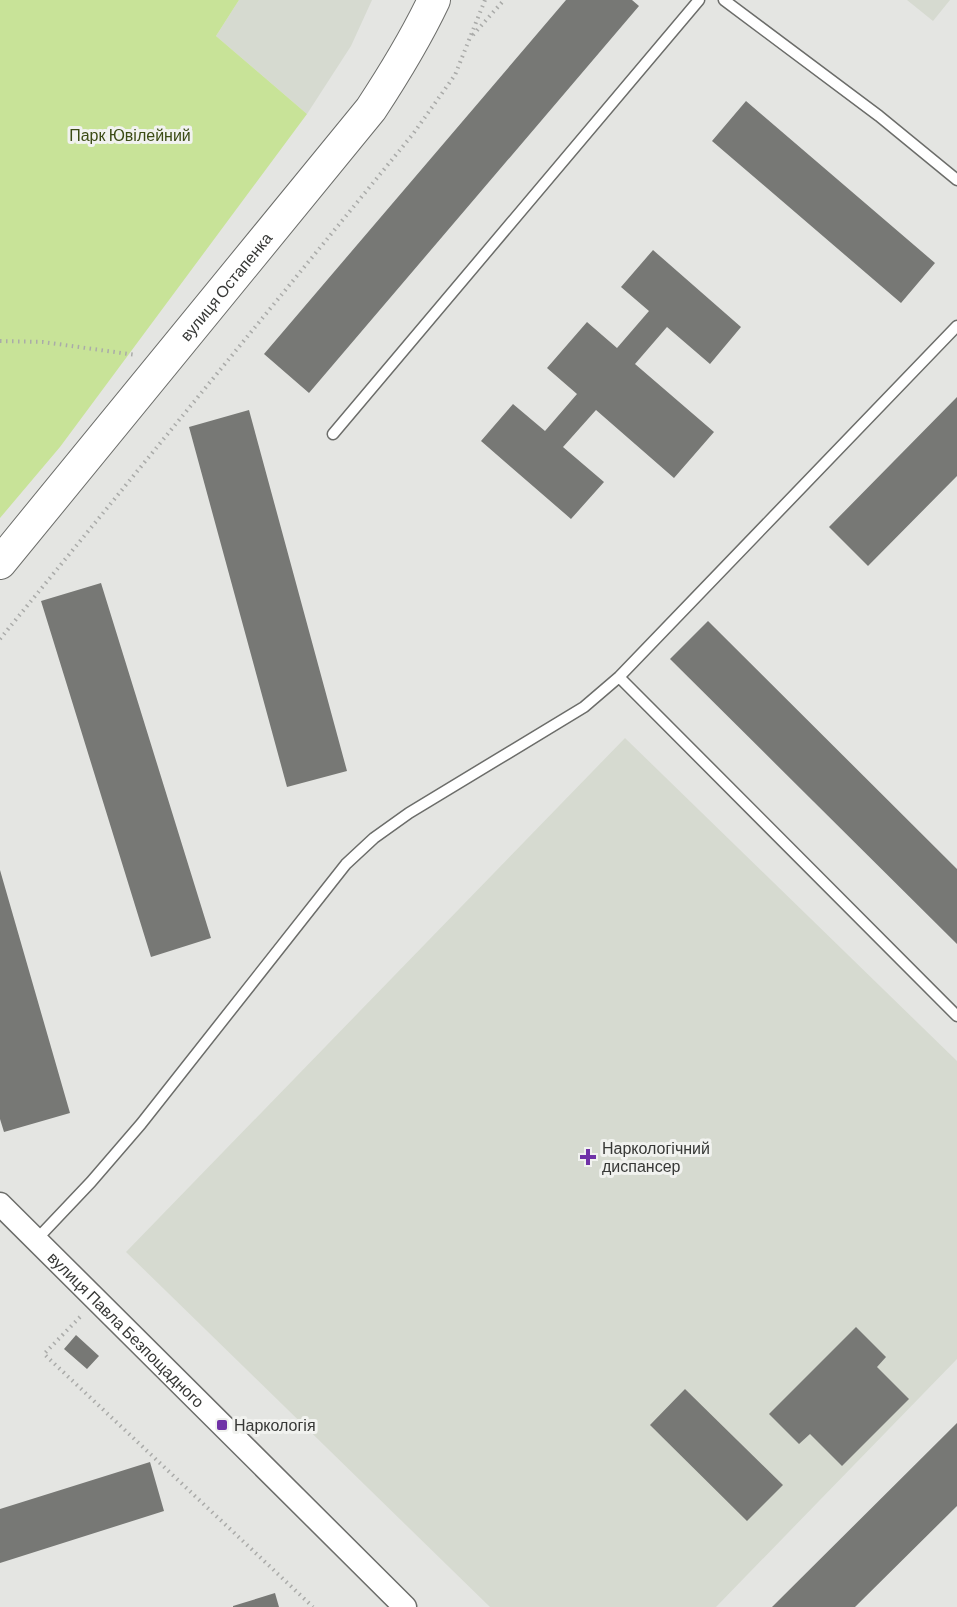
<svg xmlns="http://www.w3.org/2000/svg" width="957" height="1607" font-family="Barlow,sans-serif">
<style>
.built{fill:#d6dad0}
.green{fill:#c8e398}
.building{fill:#777875}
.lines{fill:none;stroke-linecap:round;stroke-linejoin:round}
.lane-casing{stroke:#6c6d6a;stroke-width:13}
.street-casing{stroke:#6c6d6a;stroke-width:25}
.secondary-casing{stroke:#6c6d6a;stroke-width:34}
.path{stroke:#aaaba9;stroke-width:4;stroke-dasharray:1.5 4.5;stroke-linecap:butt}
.lane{stroke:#fff;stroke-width:10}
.street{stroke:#fff;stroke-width:22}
.secondary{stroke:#fff;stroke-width:32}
.poi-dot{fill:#7032a7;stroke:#f1f2ef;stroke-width:2}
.labels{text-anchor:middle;stroke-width:6;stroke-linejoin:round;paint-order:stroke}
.park-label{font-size:16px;fill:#3b4b14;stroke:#f1f2ef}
.street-label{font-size:16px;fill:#373836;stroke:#f1f2ef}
.poi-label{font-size:16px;fill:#373836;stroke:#f1f2ef;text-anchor:start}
</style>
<rect width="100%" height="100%" fill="#e4e5e2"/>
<path class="built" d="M239 0H372L351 46 307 114 216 36Z
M907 0H950L933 21Z
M625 738 957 1061V1359L716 1607H490L126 1252Z"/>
<path class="green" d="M0 0H239L216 36 307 114 60 447 0 518Z"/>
<path class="building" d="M566 0H632L639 6 309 393 264 354Z
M746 101 935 263 901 303 712 141Z
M653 250 741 327 710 364 667 327 635 364 714 432 674 478 596 410 563 447 604 482 571 519 481 441 513 404 545 431 577 394 547 368 587 322 617 348 649 311 621 287Z
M957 397V476L868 566 829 527Z
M249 410 347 771 287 787 189 427Z
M101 583 211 938 151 957 41 601Z
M708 621 957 869V944L670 659Z
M0 870 70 1113 4 1132 0 1119Z
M856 1327 886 1357 877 1367 909 1399 842 1466 810 1434 799 1444 769 1414Z
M76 1335 99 1356 87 1369 64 1349Z
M685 1389 783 1485 747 1521 650 1425Z
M957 1423V1506L855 1607H772Z
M150 1462 164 1511 0 1563V1509Z
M275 1593 279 1607H233V1606Z"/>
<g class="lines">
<g class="lane-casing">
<path id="lane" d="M724 0 879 116 957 180
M333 434 699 0
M619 677 957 1016
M36 1240 91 1182 141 1124 346 864 374 838 409 813 584 707 619 677 957 326"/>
</g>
<g class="street-casing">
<g id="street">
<path id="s1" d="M0 1204 405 1607"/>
</g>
</g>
<g class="secondary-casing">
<g id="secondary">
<path id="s2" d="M0 563 371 109C394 74 416 38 434 0"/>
</g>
</g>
<path class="path" d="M473 35 504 0
M0 341 43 342 136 355
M0 639 413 134 455 75 485 0
M80 1317 44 1354 313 1607"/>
<use href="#lane" class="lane"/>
<use href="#street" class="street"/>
<use href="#secondary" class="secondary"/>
</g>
<g class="poi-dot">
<path d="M585 1148h6v6h6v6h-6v6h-6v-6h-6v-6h6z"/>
<rect x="216" y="1419" width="12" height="12" rx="3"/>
</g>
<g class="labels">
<g class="park-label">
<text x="130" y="141">Парк Ювілейний</text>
</g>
<g class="street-label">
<text dy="6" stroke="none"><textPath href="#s2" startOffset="357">вулиця Остапенка</textPath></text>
<text dy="6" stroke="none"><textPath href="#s1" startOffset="178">вулиця Павла Безпощадного</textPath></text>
</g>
<g class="poi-label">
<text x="602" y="1154">Наркологічний<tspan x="602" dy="18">диспансер</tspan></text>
<text x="234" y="1431">Наркологія</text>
</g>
</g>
</svg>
